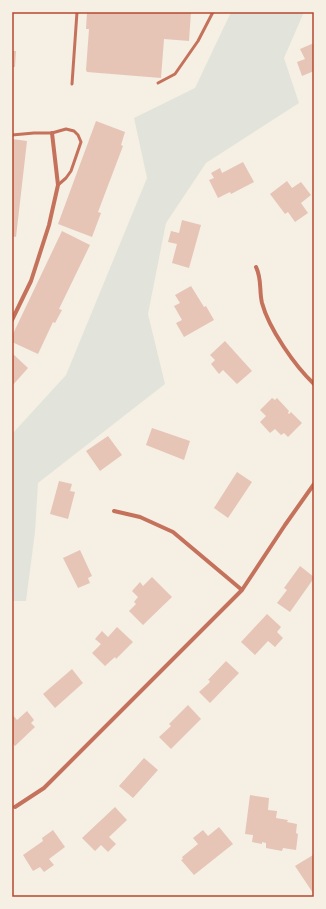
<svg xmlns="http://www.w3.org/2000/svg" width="326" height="909" font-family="Signika,sans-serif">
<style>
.green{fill:#e2e4dc}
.building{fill:#e6c5b7}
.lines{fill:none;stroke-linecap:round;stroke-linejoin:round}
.service{stroke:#c5725c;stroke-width:3}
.minor{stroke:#c5725c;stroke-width:4}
.neatline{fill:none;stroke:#b5482f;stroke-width:1.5}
</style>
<rect width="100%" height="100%" fill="#f6efe4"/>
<path class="green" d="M231 12H304L284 58 299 103 206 163 166 223 148 314 165 384 38 483 35 532 26 601H12V434L66 375 147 178 134 118 195 88Z"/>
<path class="building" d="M87 12H191L189 41 164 39 161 78 87 72 86 70 89 29H86Z
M314 43V71L302 76 297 62 305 59 300 49Z
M12 51H16L15 67H12Z
M96 121 125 132 121 145 123 146 98 212 101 213 92 237 58 224Z
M12 139 27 141 16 237 12 236Z
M243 162 254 182 231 194 230 192 218 198 209 180 214 178 211 173 220 168 222 173Z
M287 181 292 188 301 182 311 195 301 203 308 213 295 222 288 212 285 214 270 194Z
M182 220 201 225 189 268 172 263 177 244 168 242 171 231 179 233Z
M62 231 90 245 59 309 62 310 55 323 53 322 38 354 12 342V336Z
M191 286 204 307 206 306 214 320 184 337 176 323 182 320 174 306 180 303 175 295Z
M225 341 252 371 237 384 223 370 219 374 211 364 215 360 210 355Z
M12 353 28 368 12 386Z
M272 398 275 400 277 398 289 411 288 413 289 414 291 412 302 423 288 437 284 433 281 435 275 429 270 433 260 422 266 416 260 410Z
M152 428 190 441 184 460 146 445Z
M108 436 122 455 100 471 86 451Z
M237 472 252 482 228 518 214 508Z
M59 481 72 484 70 491 75 492 68 519 50 514Z
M80 550 92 576 88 578 90 583 78 588 63 558Z
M300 566 314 577V578L290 612 277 603 287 590 284 588Z
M152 577 172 597 143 625 129 611 136 604 134 602 138 597 132 591 140 582 143 586Z
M267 614 281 627 277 632 283 638 275 647 268 641 255 655 241 642Z
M117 627 133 642 116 659 115 657 105 666 92 653 101 644 95 639 102 631 108 637Z
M226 661 239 673 210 703 199 692 209 683 210 681 208 680Z
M72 669 83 683 55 708 43 694Z
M188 705 201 719 171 749 159 737 171 726 169 724Z
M27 711 34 720 31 723 35 727 15 746 12 743V714L17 720Z
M144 758 158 770 133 798 119 786Z
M250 795 269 798 268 810 277 811 276 818 288 820 287 822 297 824 296 833 298 834 296 850 283 848 282 851 266 848V843L262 842V844L252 842 253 835 245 834Z
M115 807 127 820 109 837 116 844 108 852 101 845 95 851 82 838Z
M219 827 233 844 194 875 181 860 183 859 182 857 198 844 193 838 203 830 208 836Z
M53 830 65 847 49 859 54 865 44 872 40 867 33 871 23 855 43 841 42 838Z
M313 855 314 857V892L313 893 295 866Z"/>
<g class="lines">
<path class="service" d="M158 83 175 74 198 41 213 12
M72 84 77 12
M12 135 34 133H52L66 129 74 131 78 135 81 142 71 171 66 178 58 185"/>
<path class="minor" d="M256 267C262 279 259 290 262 303 269 329 295 366 314 384
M12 320 31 281 49 225 58 185 52 133
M114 511 140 517 173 532 242 590
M15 807 44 788 242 590 285 525 314 484"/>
</g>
<rect width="326" height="909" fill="none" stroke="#f6efe4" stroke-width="26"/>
<rect x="13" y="13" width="300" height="883" class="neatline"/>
</svg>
